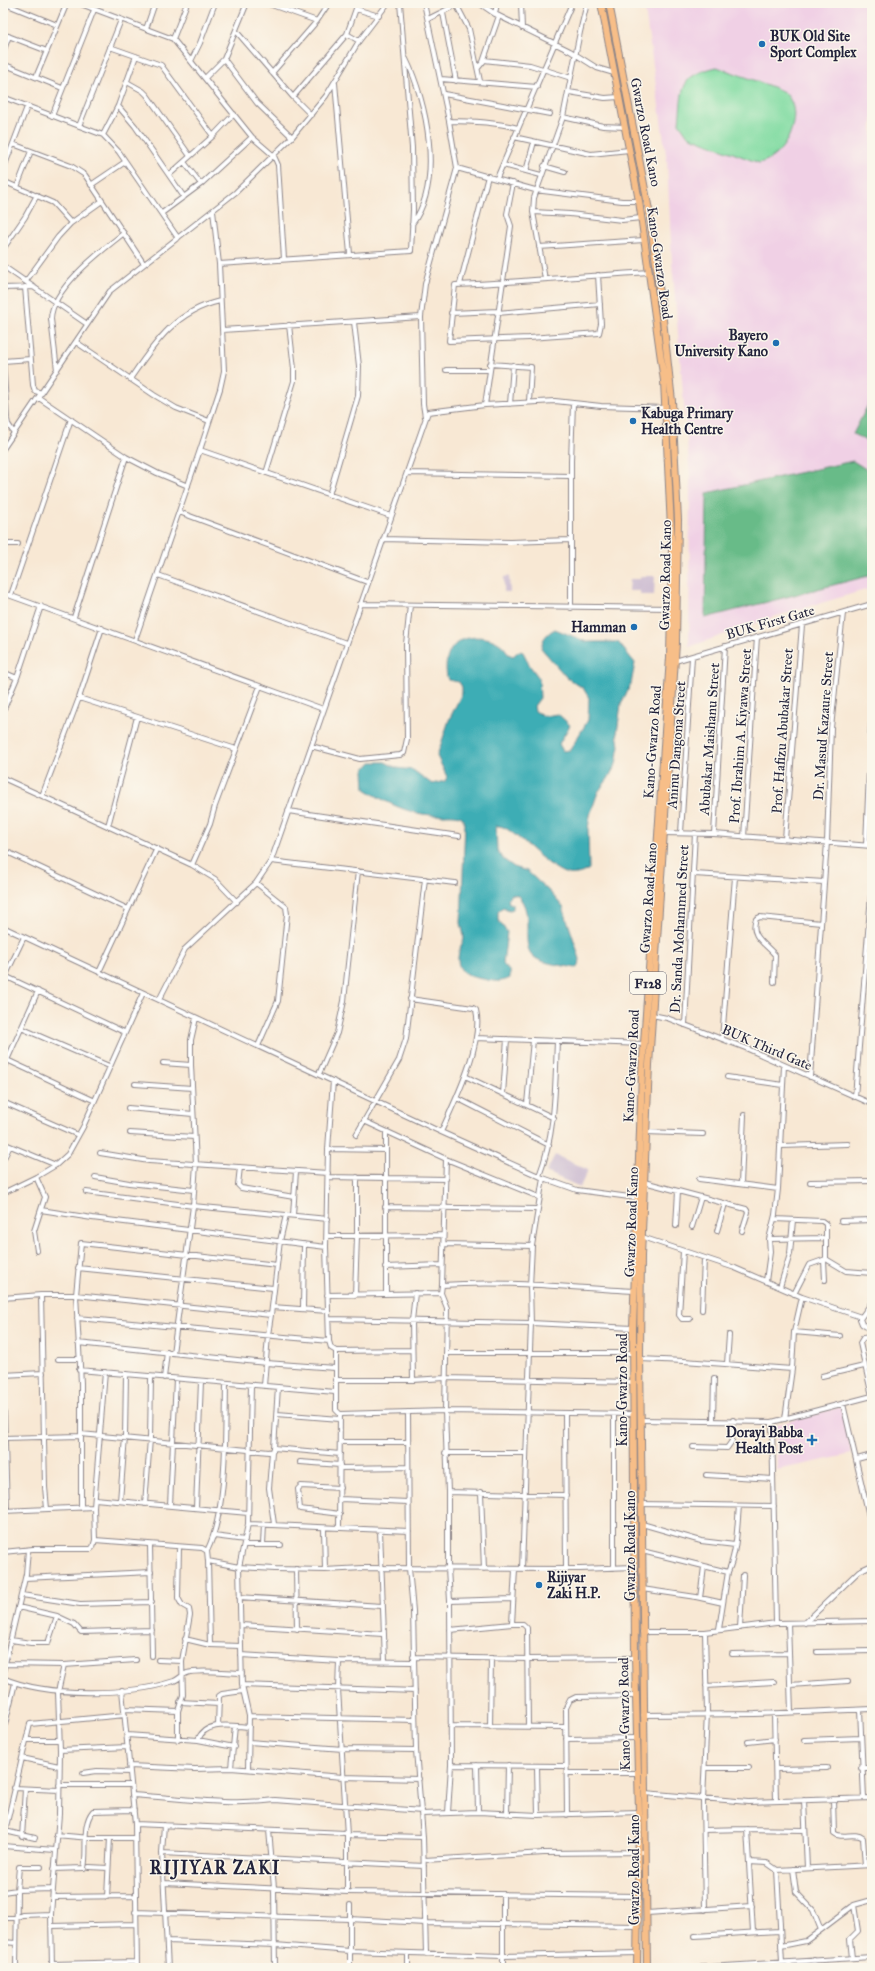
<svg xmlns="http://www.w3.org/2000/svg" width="875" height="1971" font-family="'IM FELL Great Primer',serif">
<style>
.built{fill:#f0d0e5}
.industrial{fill:#cebed2}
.green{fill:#81dba2;stroke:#527e6e}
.forest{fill:#68bb88;stroke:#456e62}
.water{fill:#3cadb5;stroke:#2f6878}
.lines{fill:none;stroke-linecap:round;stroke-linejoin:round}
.minor-casing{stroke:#8d8588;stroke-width:6}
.primary-casing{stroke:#8d8588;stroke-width:8}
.minor{stroke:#fff;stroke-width:4}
.primary{stroke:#f7be88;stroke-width:6}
.poi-dot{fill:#1f6fb2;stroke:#fbf7ec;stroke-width:1.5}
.labels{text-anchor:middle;stroke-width:3;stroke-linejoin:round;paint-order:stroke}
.shield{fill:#fbf7ec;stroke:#636270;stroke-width:1}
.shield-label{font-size:13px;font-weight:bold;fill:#22223b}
.poi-label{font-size:14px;font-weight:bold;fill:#22223b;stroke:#fbf7ec;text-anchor:start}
.street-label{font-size:14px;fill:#22223b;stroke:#fbf7ec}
.district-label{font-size:18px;font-weight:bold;letter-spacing:1px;fill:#22223b;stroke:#fbf7ec}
</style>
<rect width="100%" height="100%" fill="#fbf7ec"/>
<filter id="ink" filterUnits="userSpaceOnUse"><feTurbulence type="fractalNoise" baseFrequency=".025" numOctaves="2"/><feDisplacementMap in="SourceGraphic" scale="8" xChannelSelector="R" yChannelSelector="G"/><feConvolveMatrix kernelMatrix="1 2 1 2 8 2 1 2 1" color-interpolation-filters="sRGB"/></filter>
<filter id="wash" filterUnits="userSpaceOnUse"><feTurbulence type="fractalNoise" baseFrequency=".012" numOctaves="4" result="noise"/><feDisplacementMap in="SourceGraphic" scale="16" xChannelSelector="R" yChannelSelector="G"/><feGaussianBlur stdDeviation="0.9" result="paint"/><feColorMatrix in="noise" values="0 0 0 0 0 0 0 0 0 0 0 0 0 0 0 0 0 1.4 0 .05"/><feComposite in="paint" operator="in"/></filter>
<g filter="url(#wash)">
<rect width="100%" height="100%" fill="#f8e8d4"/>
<path class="built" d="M644 3H872V588L773 617 689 647 690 476 672 262 667 161Z
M841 1407 852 1454 777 1470 776 1425Z"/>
<path class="industrial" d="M509 576 510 592H504V577Z
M641 576H655L654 595H640V591H629L630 579H640Z
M555 1155 588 1170 580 1187 546 1172Z"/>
<path class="green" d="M717 67C727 71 780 88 785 93 797 105 795 121 789 136 783 149 773 160 759 163L688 136 679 123C683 88 678 76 717 67Z"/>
<path class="forest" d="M872 397V444L853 434Z
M853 461 872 473V575L705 618 707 493Z"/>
<path class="water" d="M555 629 587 642H618L635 663 631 684 621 704 617 733 619 746 616 764 608 779 598 792 590 815 588 829 589 869C583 873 577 875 568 874 553 871 528 845 515 835 510 831 503 825 496 826L497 850 503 859 514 867 527 871 550 892 563 907 580 959 579 966 576 968C566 966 546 964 537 959 516 948 538 915 517 895L511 894 508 899 509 903 513 904V909L509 910 503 907 498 912V920L507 932 503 964 510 972V978C501 983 493 981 483 979 462 976 454 968 460 948 461 945 463 942 464 939 464 934 462 928 461 923L465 823 462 817C453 813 442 816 432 815 408 814 385 802 365 789L364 770 371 762H385L397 768 413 770 432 784 445 781 447 777 437 756 449 720 462 693V687L459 682 448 680C444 668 446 651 457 643 472 632 502 637 508 654L513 656 519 651 523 652 530 666 539 678 540 698 534 706 535 711 544 716 558 714 570 725 559 744 563 751 570 750 588 720 589 698 583 688 567 678 541 648C543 638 546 634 555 629Z"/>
</g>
<g filter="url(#ink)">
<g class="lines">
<g class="minor-casing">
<path id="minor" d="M3 3 57 25
M78 3 173 39 252 137 274 156 278 165 284 259
M266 3 317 21
M424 3 449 121 457 168 425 284 421 317 423 404 425 417
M479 3 495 14 570 51 597 68 614 73
M521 3 522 28
M456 4 469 29 480 81
M356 9 379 16
M443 13 456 81
M495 14 497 3
M428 19 458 4
M146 29 155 3
M236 31 293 97 311 115
M3 34 47 51
M347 34 359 41
M173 39 187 3
M110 47 161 65 213 136
M3 52 9 36
M224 59 257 103 292 137
M406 59C427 102 444 182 412 224
M484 60 530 65 571 78
M191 61 200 43 215 3
M3 64 62 88
M478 68 483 62 499 16
M272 73 317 21 329 3
M36 77 67 3
M205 78 224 59 247 3
M441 79 537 87
M127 82 143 91 147 95 190 156
M335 83 350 254
M569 92 605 98 619 97
M444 94 550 114
M3 97 103 135 119 152 178 238
M293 97 347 34 358 3
M118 106 135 126 184 197
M52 116 94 10
M563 117 603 126 625 127
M449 121C473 121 495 122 518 128
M79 126 121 20
M103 135 118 106 136 56
M514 137 591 154 629 150
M13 144 71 166 85 175 144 264
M184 162 201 184
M503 165 541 175
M544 166 565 172
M457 168 535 190 622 201H639
M3 170 27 107
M526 171 534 142
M169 175 213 136 234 114
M497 178 572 3
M3 181 53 203 71 223
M91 185 125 162
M17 187 31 151
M533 212 570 214 622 220 641 218
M162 213 201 184 252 137
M539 247 644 240
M3 249 25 217 37 195
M219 264 411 251 413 210 412 148 400 3
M3 266 87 324
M598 275 601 324 599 333 529 338 449 341 455 285C519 282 584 276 649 272
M545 279 533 212 534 198 563 117 580 32 587 3
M26 281 58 237 71 223 102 201
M460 284 488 176
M25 287 33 385 35 391 42 393
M3 288 34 287
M451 313 498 311
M497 313 600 304
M222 330 421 317
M76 342 154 395 176 408 209 421
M3 359 7 419 8 424 14 433
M3 361 31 359
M490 364 531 367 529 402
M57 370 51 319C51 289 101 251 124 233
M446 370H489
M130 379C154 344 175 311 220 301
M39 398 126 457 157 473 188 486
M510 404 513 365
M485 405 511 226 507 214 513 183
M3 449 110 291 236 192 292 137 326 96 359 41 388 3
M200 450 391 516
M266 473 294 381V369L289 325
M407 473 571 476
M3 478 5 544
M329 495 358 396 359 366 354 322
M179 512 367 582
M383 539 510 542 570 540
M3 544H18
M158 575 346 643
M3 593 323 709
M11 595 71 419
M360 604 671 608
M571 608V461L573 403
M74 617 126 457
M135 640 200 450 220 389 224 371 219 264 213 211
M675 661 872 604
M3 672 17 678
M79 698 236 749
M3 711 17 678 41 606
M311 746 360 759 400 755 404 753 407 739 406 644 410 605
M3 778 192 865 215 879 237 902
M42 796 79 698 102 628
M288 811 459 836
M108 826 137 717
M664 833 714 834 872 846
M681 833 692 657
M714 834 725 646
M744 837 757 637
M785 839 802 625
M866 845 872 697
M3 850 128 909
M271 861 455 883
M192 865 210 824 215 806 260 686
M694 874 824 882
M256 883 286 907 287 914 278 1001 258 1046
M3 927 441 1132 543 1178 577 1190 637 1198
M99 972 157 848
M5 976 124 1032
M3 981 24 937
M774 982 775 955C766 944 749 936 756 919L760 917 821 923
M410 999 473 1008 476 1010C484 1043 455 1101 441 1132
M159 1000 185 949 256 883 271 861 428 412 485 405 555 401 601 406 666 408
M652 1015 667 1018 748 1049 872 1104
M685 1025 695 833
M21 1028 109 1066
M476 1038 644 1044
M722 1039 735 877
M7 1060 93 1100
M163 1063 191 1065
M3 1069 38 991
M319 1074 337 1033 344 1001 358 871
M465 1076 554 1118
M727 1077 783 1085
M810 1077 827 842 831 728 843 613
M333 1081 328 1149 326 1247 329 1341 331 1348 336 1351V1410L340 1414 339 1528
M135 1084 192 1088
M503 1094 507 1039
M855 1097 872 882
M457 1098 549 1145
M3 1102 78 1135
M527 1104 533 1040
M128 1108 193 1114
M364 1121 446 1159 539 1197
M646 1132 703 1134
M130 1133 194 1137
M356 1135 399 1060 406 1039 425 879
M3 1143 56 1165
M781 1146 848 1144
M328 1149 386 1150
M100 1153 149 1161 328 1173
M3 1160 10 1146
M240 1167 238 1185 241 1188 294 1197
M539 1176C556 1132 555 1087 557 1041
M36 1177 45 1197 34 1231 37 1251
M95 1177 129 1183 194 1190
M328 1177 446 1179
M699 1179 778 1189
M644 1182 746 1209 748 1212 742 1231
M810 1182 872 1181
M741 1184 744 1115
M86 1192 193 1206 328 1219
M3 1193 36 1177 56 1165 68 1154 83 1127 143 993
M385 1207 537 1209
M41 1210 92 1218 326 1247
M293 1215 296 1171
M774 1219 822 1221 826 1224V1259L809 1265 794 1294
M841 1221 872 1220
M676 1226 678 1191
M692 1227 701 1197
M717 1231 725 1204
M327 1236 443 1235
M642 1237 735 1268 802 1297 861 1317
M769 1239 826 1238
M443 1244 532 1246
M683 1251 679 1315 682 1319H690
M826 1259 846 1271 872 1273
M824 1260 825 1280
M385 1267 442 1265
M78 1268 273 1288
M766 1281 770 1252 769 1239 775 1215 778 1189 784 1065
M442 1285 446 1159
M780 1287 790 1254 793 1220
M386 1294V1132
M327 1295 441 1293
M355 1295 357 1236V1177
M3 1298 41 1295
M272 1307 328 1311
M303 1308 304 1244
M702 1310 704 1258
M271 1315 280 1241 286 1215
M77 1318 329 1341
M329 1319 531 1323 633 1328
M794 1332 840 1336
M78 1343 266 1363 335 1368
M336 1351 412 1350
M173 1353 193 1206 196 1164 191 1065V1040L196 1018
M446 1353H633
M58 1359H78
M640 1359 684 1361 792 1369
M727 1364 729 1335
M79 1370 335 1392
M3 1375 7 1511
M3 1375 43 1373
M822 1376 864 1366
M164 1378 167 1352
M335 1380H413L445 1378 634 1382
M413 1380 412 1321 415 1293
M872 1396 860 1343 863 1338 869 1337 871 1330 862 1324 860 1319 870 1305 872 1299
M843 1404 869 1516 872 1515
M408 1412 409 1568 413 1611 416 1750 423 1837 426 1954
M277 1414 340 1419
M340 1414 445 1411 634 1414
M565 1414 566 1569
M614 1415V1568
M785 1419 792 1369 794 1332 802 1297
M641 1420 772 1422 872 1396
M713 1420 714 1378
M772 1422 776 1623
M81 1434 269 1452 273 1451 274 1448 340 1454
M3 1438 80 1436
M340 1442H408
M693 1447 727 1448 732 1441 733 1420
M274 1448 278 1387
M272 1452 269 1488 274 1524
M445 1453H525
M857 1459 872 1455
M300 1462 340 1465
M340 1468 408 1467
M706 1475 773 1479
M448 1492 566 1495
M481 1492 484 1569
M95 1499 248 1513
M340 1499 408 1502
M120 1501 125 1437 126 1374
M145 1504 150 1439 151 1377
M641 1504 774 1506
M170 1505 176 1379
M94 1507 105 1372
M81 1508V1383L76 1295 81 1243 277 1265
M196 1508 201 1381
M47 1509 45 1487 41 1295H76L271 1315 268 1335 264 1386
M3 1511 94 1507 95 1540 202 1548 207 1551 208 1561 239 1567 275 1569 325 1570 363 1568 580 1569 634 1567
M340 1514 300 1509 298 1489 301 1486 340 1488
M869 1516 872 1530
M248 1524 409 1531
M642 1524 701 1541 735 1545
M324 1529 325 1570
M380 1530 385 1661
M214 1536 245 1540
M150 1545 152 1656
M244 1545H281
M263 1545 264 1524
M207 1551C228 1509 225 1431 226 1383
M642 1551 728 1572
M3 1552 33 1549H91L93 1547 95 1540
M208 1561 210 1645
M296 1569 297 1629
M522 1569 531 1323 530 1286 532 1246 543 1178
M25 1578 151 1572
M642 1589 696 1597 723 1603
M22 1595 80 1604 152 1602
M239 1597 382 1606
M700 1598 704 1567
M450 1601 512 1599
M18 1607 57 1616 74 1624 81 1632 152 1630
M788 1623 791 1712
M805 1623 859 1571 872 1565
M512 1624H523L527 1628 528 1726
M241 1625 383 1634
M740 1628 743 1575
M719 1629 728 1572C737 1552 737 1528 739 1506
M450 1630 512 1624 515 1569
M642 1632H705L776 1623 872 1621
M705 1632 707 1713 703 1800 705 1910
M185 1639 210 1645 241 1646
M11 1640 31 1643H48L57 1616
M817 1652 872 1651
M732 1654 789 1653
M241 1655 339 1661
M413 1657 528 1659 635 1658
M158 1660 182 1661
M5 1664 64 1665
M3 1672 26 1574 28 1550
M3 1678C47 1697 128 1696 174 1681 179 1679 182 1675 187 1673 198 1669 229 1673 242 1673
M242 1685 415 1691
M790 1685 848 1681
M706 1686 774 1682
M122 1690 135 1824 137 1968
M180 1702 219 1704
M124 1709 178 1711
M860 1710 864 1798
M774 1713 776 1801
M643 1715 755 1714 872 1709
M249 1716 415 1720
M218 1726 219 1696 222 1694 243 1691
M450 1726 566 1727
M490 1727 491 1658
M3 1733 15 1683
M127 1735 198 1740C205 1720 232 1726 249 1727
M566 1739 637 1738
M28 1740H59
M178 1740V1711L183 1695 182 1661 190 1615 189 1609 182 1605 178 1598 179 1547
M198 1740 234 1747
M804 1740 861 1738
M249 1742 343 1749 416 1750
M748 1742 775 1739
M60 1750 128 1747
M22 1758 59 1766
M451 1765 566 1766
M477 1765 478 1812
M129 1766 195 1769 231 1768 343 1777 419 1779
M537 1766 538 1815
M231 1768 235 1726
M705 1768H749
M861 1768H872
M248 1769 249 1716 242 1685 239 1567 248 1524 251 1385
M776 1769 827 1768
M83 1773 97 1771 130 1772
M567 1773H638
M59 1785H131
M14 1788 59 1790
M645 1793 748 1802 872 1798
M132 1795C180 1798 227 1806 275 1800L422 1811
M833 1799 834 1833C842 1840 854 1831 863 1838L865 1865
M804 1800 807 1868
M448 1813 451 1765 450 1601 448 1568V1492L445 1411 447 1308 441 1293 442 1285C505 1280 571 1288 634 1291
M422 1814 478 1812 538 1815 639 1812
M507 1814 508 1765
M567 1815 566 1708 570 1700 576 1697 636 1696
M135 1824 346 1833
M164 1825 162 1853 168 1968
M747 1829 753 1932
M269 1830 274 1888 275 1968
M704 1830 747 1829 805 1830
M3 1831H5L30 1724 125 1715
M5 1831 35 1838
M56 1835 90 1838H134
M347 1835 423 1837
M22 1837 25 1789
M3 1846 55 1850
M162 1853 424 1866
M424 1860 544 1853 646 1852
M749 1862 767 1863 777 1870
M89 1867 108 1868
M54 1869 84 1868C88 1851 81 1825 93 1811L134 1810
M793 1869 796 1892 813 1910 821 1930 854 1905 872 1900
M164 1883 347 1892 638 1896
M3 1892 17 1890 19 1867H41
M347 1892V1835L338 1689 339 1661 413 1662
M503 1895V1968
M53 1897 135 1896
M107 1897 110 1838
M350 1905V1968
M135 1912 349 1919 425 1923 638 1926
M647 1913 752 1906
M3 1918H16L22 1915 51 1914
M52 1926 135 1924
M695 1936 779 1931
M167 1941 275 1945 350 1951 503 1956 638 1953
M3 1942 16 1943
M781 1946 806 1941 821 1930
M852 1958 850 1939 858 1931 854 1905
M814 1960 815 1968
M782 1962 777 1870 872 1865
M52 1964 136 1962
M16 1968 17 1890 52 1889
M52 1968 51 1914 59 1814 60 1750 58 1692 64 1665 136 1660
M408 1968V1953
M693 1968 872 1957"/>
</g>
<g class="primary-casing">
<path id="primary" d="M601 3 639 201 664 381 672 549 670 657 642 1073 633 1328 635 1658 639 1812 637 1968
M609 3 649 210 661 302 672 401 678 520 676 643 649 1065 641 1256 640 1354 647 1968"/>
</g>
<use href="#minor" class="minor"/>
<use href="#primary" class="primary"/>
</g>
</g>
<g class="poi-dot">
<circle cx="762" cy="44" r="4"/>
<circle cx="776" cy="343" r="4"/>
<circle cx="633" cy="421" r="4"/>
<circle cx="634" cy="627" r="4"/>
<path d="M810 1434h4v4h4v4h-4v4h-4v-4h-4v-4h4z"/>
<circle cx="539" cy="1585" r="4"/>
</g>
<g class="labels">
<rect class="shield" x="630" y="972" width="36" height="22" rx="3"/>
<g class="shield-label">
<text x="648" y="988">F128</text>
</g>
<g class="poi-label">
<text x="770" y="41">BUK Old Site<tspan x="770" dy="16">Sport Complex</tspan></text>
<text x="768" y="340" text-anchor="end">Bayero<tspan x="768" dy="16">University Kano</tspan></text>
<text x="641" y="418">Kabuga Primary<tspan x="641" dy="16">Health Centre</tspan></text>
<text x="626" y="632" text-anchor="end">Hamman</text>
<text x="803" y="1437" text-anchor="end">Dorayi Babba<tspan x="803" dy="16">Health Post</tspan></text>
<text x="547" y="1582">Rijiyar<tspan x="547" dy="16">Zaki H.P.</tspan></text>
</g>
<g class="street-label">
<text transform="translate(646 132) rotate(79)" y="5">Gwarzo Road Kano</text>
<text transform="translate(660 263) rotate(82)" y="5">Kano-Gwarzo Road</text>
<text transform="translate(665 575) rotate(-89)" y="5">Gwarzo Road Kano</text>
<text transform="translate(770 622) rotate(-16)" y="5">BUK First Gate</text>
<text transform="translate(823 726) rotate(-86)" y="5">Dr. Masud Kazaure Street</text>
<text transform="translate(782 731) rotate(-86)" y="5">Prof. Hafizu Abubakar Street</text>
<text transform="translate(740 736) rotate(-86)" y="5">Prof. Ibrahim A. Kiyawa Street</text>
<text transform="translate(709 739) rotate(-86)" y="5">Abubakar Maishanu Street</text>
<text transform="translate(652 742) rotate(-86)" y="5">Kano-Gwarzo Road</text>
<text transform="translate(676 745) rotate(-86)" y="5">Aninu Dangona Street</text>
<text transform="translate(648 898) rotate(-86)" y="5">Gwarzo Road Kano</text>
<text transform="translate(679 929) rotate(-87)" y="5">Dr. Sanda Mohammed Street</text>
<text transform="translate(767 1047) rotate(23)" y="5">BUK Third Gate</text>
<text transform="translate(631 1066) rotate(-87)" y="5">Kano-Gwarzo Road</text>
<text transform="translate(631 1222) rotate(-88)" y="5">Gwarzo Road Kano</text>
<text transform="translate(622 1390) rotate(-90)" y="5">Kano-Gwarzo Road</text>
<text transform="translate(630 1546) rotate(-90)" y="5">Gwarzo Road Kano</text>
<text transform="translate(624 1714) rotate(-91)" y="5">Kano-Gwarzo Road</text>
<text transform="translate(634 1870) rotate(-90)" y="5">Gwarzo Road Kano</text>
</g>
<g class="district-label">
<text x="215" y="1874">RIJIYAR ZAKI</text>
</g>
</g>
<rect width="875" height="1971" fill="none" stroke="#fbf7ec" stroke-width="16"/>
</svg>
